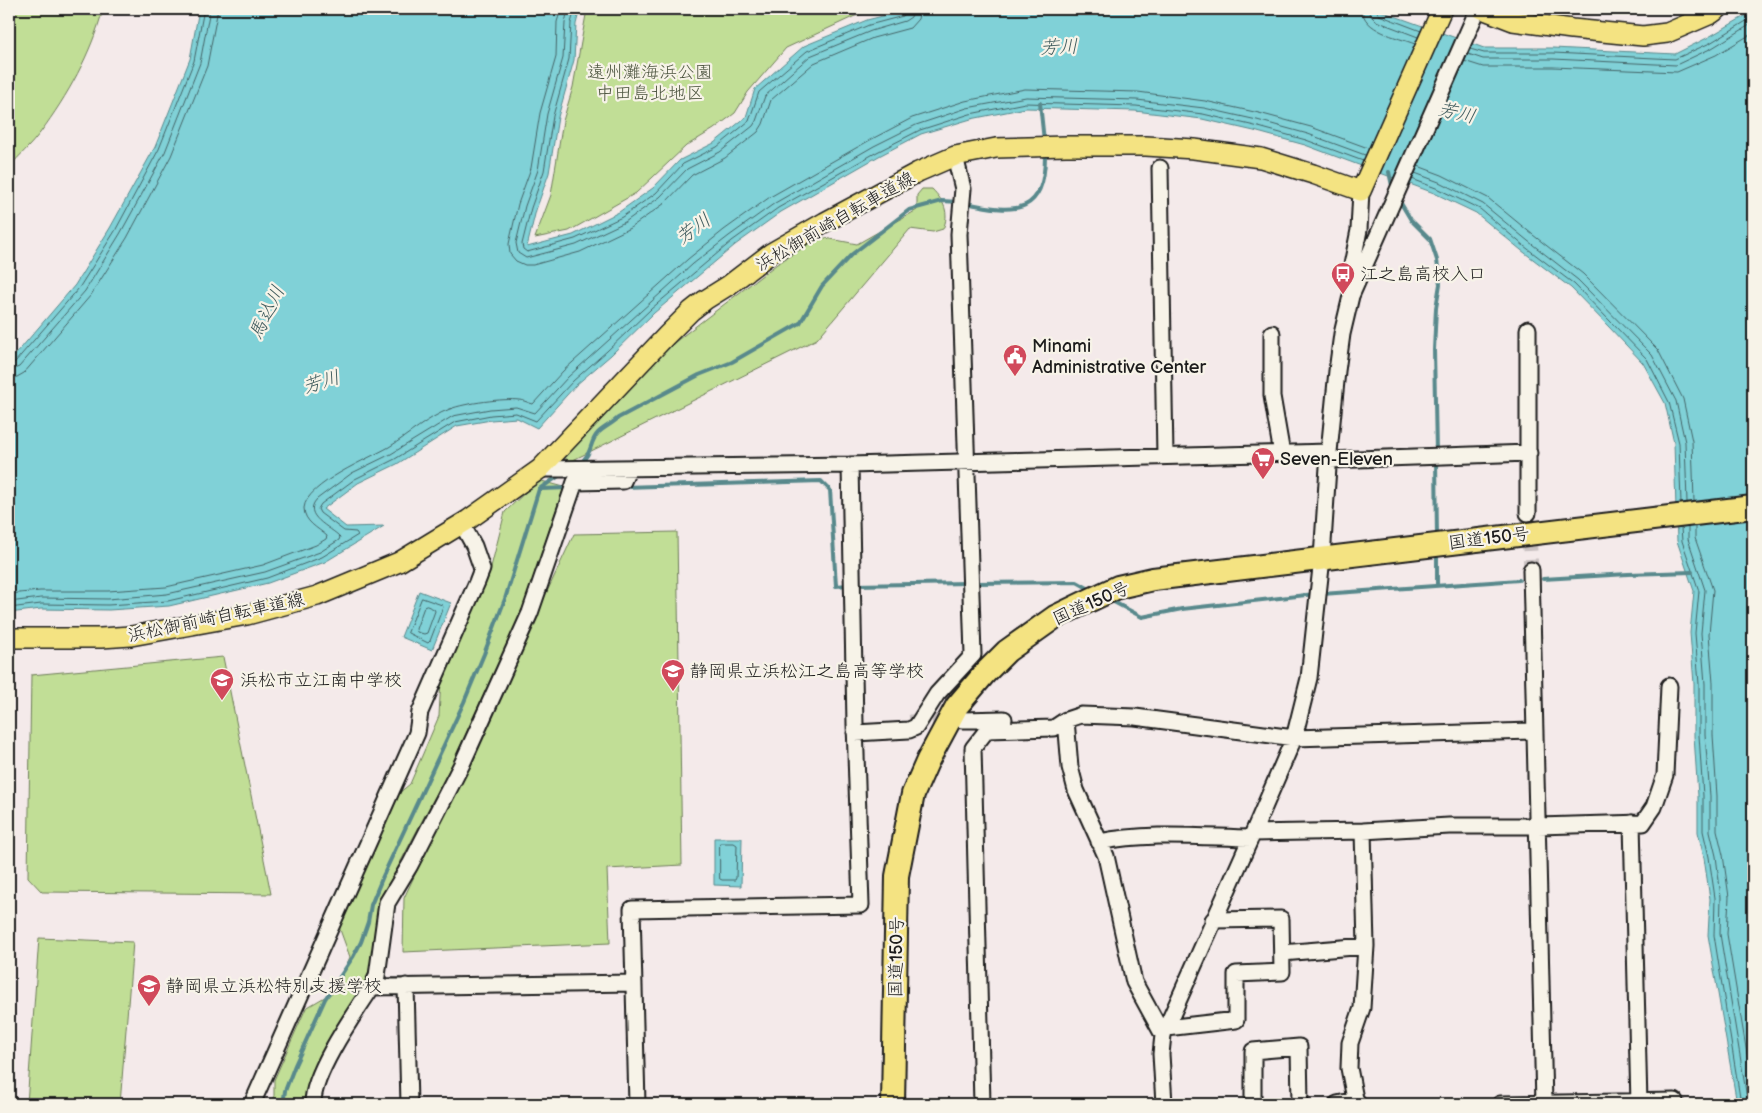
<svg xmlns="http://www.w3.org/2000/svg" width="1762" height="1113" font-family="'Balsamiq Sans','Klee One',sans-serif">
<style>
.green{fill:#c1de96;stroke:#6e7d59}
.water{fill:#80d1d7;stroke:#58898c}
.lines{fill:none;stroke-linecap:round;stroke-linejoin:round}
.shore{stroke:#446467;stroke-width:1}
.stream{stroke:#58898c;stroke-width:4}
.minor-tunnel{stroke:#c9c1c1;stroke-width:15;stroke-dasharray:15 8;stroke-linecap:butt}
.minor-casing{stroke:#1c1c1c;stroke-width:19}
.major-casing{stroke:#1c1c1c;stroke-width:22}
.highway-casing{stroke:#1c1c1c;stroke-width:26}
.minor{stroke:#f7f3e8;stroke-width:15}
.major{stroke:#f4e382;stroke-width:19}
.highway{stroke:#f4e382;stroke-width:22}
.labels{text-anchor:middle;stroke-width:4.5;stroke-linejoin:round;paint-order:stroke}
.park-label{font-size:18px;fill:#4e5641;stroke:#f7f3e8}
.street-label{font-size:18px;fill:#1c1c1c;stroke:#f7f3e8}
.poi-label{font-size:18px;fill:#1c1c1c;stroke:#f7f3e8;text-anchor:start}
.water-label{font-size:19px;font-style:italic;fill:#3f5b5d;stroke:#f7f3e8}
</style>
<rect width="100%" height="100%" fill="#f4eaea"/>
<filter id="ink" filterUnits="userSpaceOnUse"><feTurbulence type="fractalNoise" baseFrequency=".02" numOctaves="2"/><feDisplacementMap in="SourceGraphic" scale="10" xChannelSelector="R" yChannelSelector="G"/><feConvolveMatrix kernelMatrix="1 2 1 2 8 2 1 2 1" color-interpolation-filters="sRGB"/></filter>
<g filter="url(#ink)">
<path class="green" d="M9 9H103C91 54 68 95 40 133 31 145 19 156 9 167Z
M587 9H882L855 16 786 48 748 92 735 113 714 129 686 146 636 193 569 231 535 238 551 195 563 121 573 87Z
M922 189H932C944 201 950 213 943 229L933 232 910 229 817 339 569 462 562 454 675 342 777 264 820 237 857 244 917 210V195Z
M538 480 564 487 522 611 454 760 380 901 368 977 306 1090V1104H274V1080L306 1008 335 991 350 957 339 927 399 793 410 784 439 716 441 679 490 571 505 512Z
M677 532 682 865 607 869 610 943 403 952 404 898 574 534Z
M223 657 271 894 42 892 28 877 31 675Z
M39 938 133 942 120 1104H27Z"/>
<path class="water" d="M199 9H580L576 24 574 60 558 117 549 173 536 210 527 247 573 235 619 212 653 188 680 160 714 143 746 117 755 89 804 46 867 20 910 9H1375L1484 48H1553L1675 54 1707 38 1745 16 1751 9H1753V1104H1737L1708 935 1710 899 1704 858 1698 832V796L1694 736V684L1690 633 1694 591 1677 541 1674 443 1665 403 1643 363 1609 327 1571 288 1521 250 1476 213 1434 193 1305 145 1254 131 1202 119 1135 111 1026 108 971 119 921 134 879 156 781 212 735 245 654 313 611 355 576 385 537 428 517 418 491 420 457 426 397 464 358 483 323 509 346 527 384 526 325 562 268 583 169 606 109 610 41 609 9 613V362L75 285 110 228 155 147 190 59Z
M419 591 451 603 432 650 401 637Z
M714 838H742L741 886 714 885Z"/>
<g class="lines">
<path class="shore" d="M561 9 557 22 556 57 540 113 531 168 518 204 509 244 510 254 516 261 525 265H533L580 252 630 228 665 203 692 175 725 158 758 132 763 124 771 100 814 63 873 38 910 28 918 19 920 9
M568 9 565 23 563 58 547 114 538 170 525 206 516 243 518 253 526 258 576 245 625 222 660 197 687 169 720 152 753 126 756 121 765 96 810 56 871 31 905 21 911 17 913 9
M575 9 571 23 569 59 553 116 544 171 531 208 522 244 523 249 527 252 575 239 622 217 656 193 683 164 717 147 749 121 759 92 807 51 869 25 903 16 906 13V9
M1362 9C1363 31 1397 37 1415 44
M1369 9 1371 16 1376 21 1418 37
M1376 9 1379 15 1421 31
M1470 49 1484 53H1553L1675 59 1710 43 1748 20 1753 14
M1468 54 1483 59H1553L1676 65 1712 48 1753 23
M1464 61 1483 67H1553L1677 72 1716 55 1753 33
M1418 166 1442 175 1488 198 1533 235 1583 274 1658 350 1683 399 1692 441 1694 501
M1415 173 1439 182 1483 204 1528 241 1578 280 1652 355 1676 401 1685 442 1687 502
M1412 179 1436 188 1480 209 1524 246 1574 284 1647 359 1669 402 1679 443 1681 503
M9 364 15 362 79 288 115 231 159 149 194 61 204 9
M9 371 19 367 85 291 120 234 165 152 200 63 210 9
M9 378 17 377 24 373 91 295 127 238 171 156 207 66 218 9
M1688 527V539L1705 590 1701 633 1705 684V735L1710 796V831L1716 856 1721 897 1720 934 1748 1104
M1695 527V538L1713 590 1709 634 1713 683V735L1717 796V830L1723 855 1729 897 1727 934 1753 1090
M1681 528 1682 541 1699 591 1695 633 1699 684V735L1703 796V831L1709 857 1715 898 1714 935 1741 1104
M9 594 40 591H108L166 587 263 565 316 545 326 539 327 536C318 528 304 522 304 508 306 484 370 458 389 447 409 435 428 417 450 409 465 403 504 398 519 400 524 400 528 403 533 404L563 371 688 259 724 230 770 197 870 140 912 118 965 101 1025 89 1138 92 1205 101 1259 113 1311 127 1368 148
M422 598 442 605 443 607 430 641 428 643 408 633Z
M9 602 41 598 108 599 167 594 265 572 320 552 339 540 340 537C331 527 301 516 317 499L352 473 391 454 453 416 490 409 516 407 535 413 568 377 693 264 729 236 775 203 874 146 916 125 967 108 1026 97 1137 100 1204 108 1257 120 1308 134 1365 155
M427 606 434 609 435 611 427 633 424 634 417 632 416 629 424 607Z
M9 608 41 604 108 605 168 601 267 578 322 557 358 535 356 532 344 531 320 513 318 509 321 504 355 479 395 459 455 422 491 415 516 413 536 421 573 381 607 351 651 309 732 241 778 208 877 152 920 130 970 114 1025 103 1136 106 1203 114 1255 126 1306 140 1363 161
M720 843H734L737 845 736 878 735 880H722L720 879Z"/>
<path class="stream" d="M1040 103 1044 141
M1389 172 1393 190
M1399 200 1411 220 1430 239 1437 260 1440 284 1436 308 1434 350 1436 452
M966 203C1016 214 1046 215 1045 153
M1436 459 1437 537
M579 464C593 454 589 442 598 433 604 427 612 424 618 418L699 375 732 362 800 323 822 286 851 255 909 210 942 201 959 202
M624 487 821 481 830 490 836 586 848 585
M541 489 569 488
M1437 552V585
M1543 579 1628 574 1692 572
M975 583 1077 582 1093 591
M855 585 968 583
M1322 594 1519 580
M1110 600 1142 617 1182 609 1315 594
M283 1104 285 1091 295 1065 325 999 353 957 361 942 368 922 371 905 383 876 464 702 484 654 505 599 539 489 562 474"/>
<path class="minor-tunnel" d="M1528 513 1531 570
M909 722 955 721"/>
<g class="minor-casing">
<path id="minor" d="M1160 168 1165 456
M1352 287V265L1359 230 1361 191
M1528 329V513
M1272 333V396L1282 454
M1329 460 1529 453
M540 469 850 465 1329 452
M1531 570 1544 1104
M962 720 1004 719
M1066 720 1070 767 1076 790 1106 856 1134 982 1163 1035
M855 733 909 730 916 727 937 694 973 655 959 234 963 189 955 156
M1632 823 1639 1104
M1253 833 1363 831 1449 826H1538L1643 823 1654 807 1665 775 1669 686
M1099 842C1148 832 1200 837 1251 838
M1282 953 1366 946
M406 986 409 1104
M372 987 377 976 387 903 410 865 462 764 495 691 530 613 575 482 623 481 629 468
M1166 1028 1236 1020V974L1282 972 1281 919 1213 920
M252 1104 417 733 420 712 477 582 482 569 474 546 462 524
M313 1104C312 1074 354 1014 372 987L634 983
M637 1104 632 909 861 905 855 724 850 465
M982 1104 973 748 987 730 1054 728 1066 720 1081 715 1135 717 1294 738 1535 731
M1164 1104 1161 1054 1163 1035 1253 833 1294 738 1309 678 1322 558 1329 452 1337 371 1342 334 1351 296 1478 9
M1253 1104V1051L1299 1047 1300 1104
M1337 1104 1356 1100
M1356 1104 1349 1068 1350 1043 1362 1008 1366 946 1363 831
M1500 1104 1675 1101"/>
</g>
<g class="major-casing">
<path id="major" d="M1482 9 1513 21 1572 29 1643 36 1667 33 1711 14 1718 9
M9 638H101L131 636 247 615 317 596 399 562 468 520 540 469 666 336 691 311 705 300 729 285 771 253 825 222 918 172 955 156 996 148 1066 146H1146L1194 149 1261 158 1313 174 1361 191 1442 9"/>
</g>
<g class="highway-casing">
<path id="highway" d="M893 1104 897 876 913 794 928 760 957 706 985 673 1007 651 1055 617 1086 602 1118 587 1153 579 1753 507"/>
</g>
<use href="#minor" class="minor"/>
<use href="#major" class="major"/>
<use href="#highway" class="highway"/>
</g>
</g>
<defs>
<g id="bus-pin" transform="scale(1.25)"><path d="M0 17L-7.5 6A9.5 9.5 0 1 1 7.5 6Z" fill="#d1495b" stroke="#f7f3e8"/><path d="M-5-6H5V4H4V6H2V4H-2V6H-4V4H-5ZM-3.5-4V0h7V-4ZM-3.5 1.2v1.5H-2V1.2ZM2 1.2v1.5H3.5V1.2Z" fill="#fff"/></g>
<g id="civic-pin" transform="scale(1.25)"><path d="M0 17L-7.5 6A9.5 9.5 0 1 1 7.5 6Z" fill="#d1495b" stroke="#f7f3e8"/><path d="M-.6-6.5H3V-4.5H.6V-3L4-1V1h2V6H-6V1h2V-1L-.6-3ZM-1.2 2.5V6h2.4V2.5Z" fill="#fff"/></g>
<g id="supermarket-pin" transform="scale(1.25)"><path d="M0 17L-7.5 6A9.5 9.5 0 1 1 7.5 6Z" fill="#d1495b" stroke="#f7f3e8"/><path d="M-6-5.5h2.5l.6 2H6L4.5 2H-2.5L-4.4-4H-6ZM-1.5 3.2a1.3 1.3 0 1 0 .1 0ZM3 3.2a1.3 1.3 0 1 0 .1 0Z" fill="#fff"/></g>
<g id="school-pin" transform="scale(1.25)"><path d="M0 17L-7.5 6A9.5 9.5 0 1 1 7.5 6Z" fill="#d1495b" stroke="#f7f3e8"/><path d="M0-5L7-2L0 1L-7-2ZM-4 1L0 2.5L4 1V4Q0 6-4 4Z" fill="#fff"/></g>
</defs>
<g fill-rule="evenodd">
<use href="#bus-pin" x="1343" y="274"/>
<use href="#civic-pin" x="1015" y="356"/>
<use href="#supermarket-pin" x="1263" y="459"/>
<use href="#school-pin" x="673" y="671"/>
<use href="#school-pin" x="222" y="680"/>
<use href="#school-pin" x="149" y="986"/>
</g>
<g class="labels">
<g class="park-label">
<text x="650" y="78">遠州灘海浜公園<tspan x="650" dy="21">中田島北地区</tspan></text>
</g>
<g class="street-label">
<text transform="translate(835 221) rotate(-30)" y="6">浜松御前崎自転車道線</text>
<text transform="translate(1489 538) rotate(-7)" y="6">国道150号</text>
<text transform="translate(1091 603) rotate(-24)" y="6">国道150号</text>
<text transform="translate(216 617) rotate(-12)" y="6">浜松御前崎自転車道線</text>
<text transform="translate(896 957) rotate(-89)" y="6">国道150号</text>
</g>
<g class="poi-label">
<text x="1360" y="280">江之島高校入口</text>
<text x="1032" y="352">Minami<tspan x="1032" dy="21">Administrative Center</tspan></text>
<text x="1280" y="465">Seven-Eleven</text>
<text x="690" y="677">静岡県立浜松江之島高等学校</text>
<text x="240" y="686">浜松市立江南中学校</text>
<text x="166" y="992">静岡県立浜松特別支援学校</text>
</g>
<g class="water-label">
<text transform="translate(1059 46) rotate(-2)" y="7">芳川</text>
<text transform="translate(1457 112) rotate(13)" y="7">芳川</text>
<text transform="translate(693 228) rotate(-36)" y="7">芳川</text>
<text transform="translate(266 312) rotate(-64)" y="7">馬込川</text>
<text transform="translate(321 381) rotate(-17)" y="7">芳川</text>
</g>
</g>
<rect width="1762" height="1113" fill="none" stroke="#f7f3e8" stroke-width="30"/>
<rect x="15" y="15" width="1732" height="1083" fill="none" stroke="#1c1c1c" stroke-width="2" filter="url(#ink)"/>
</svg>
